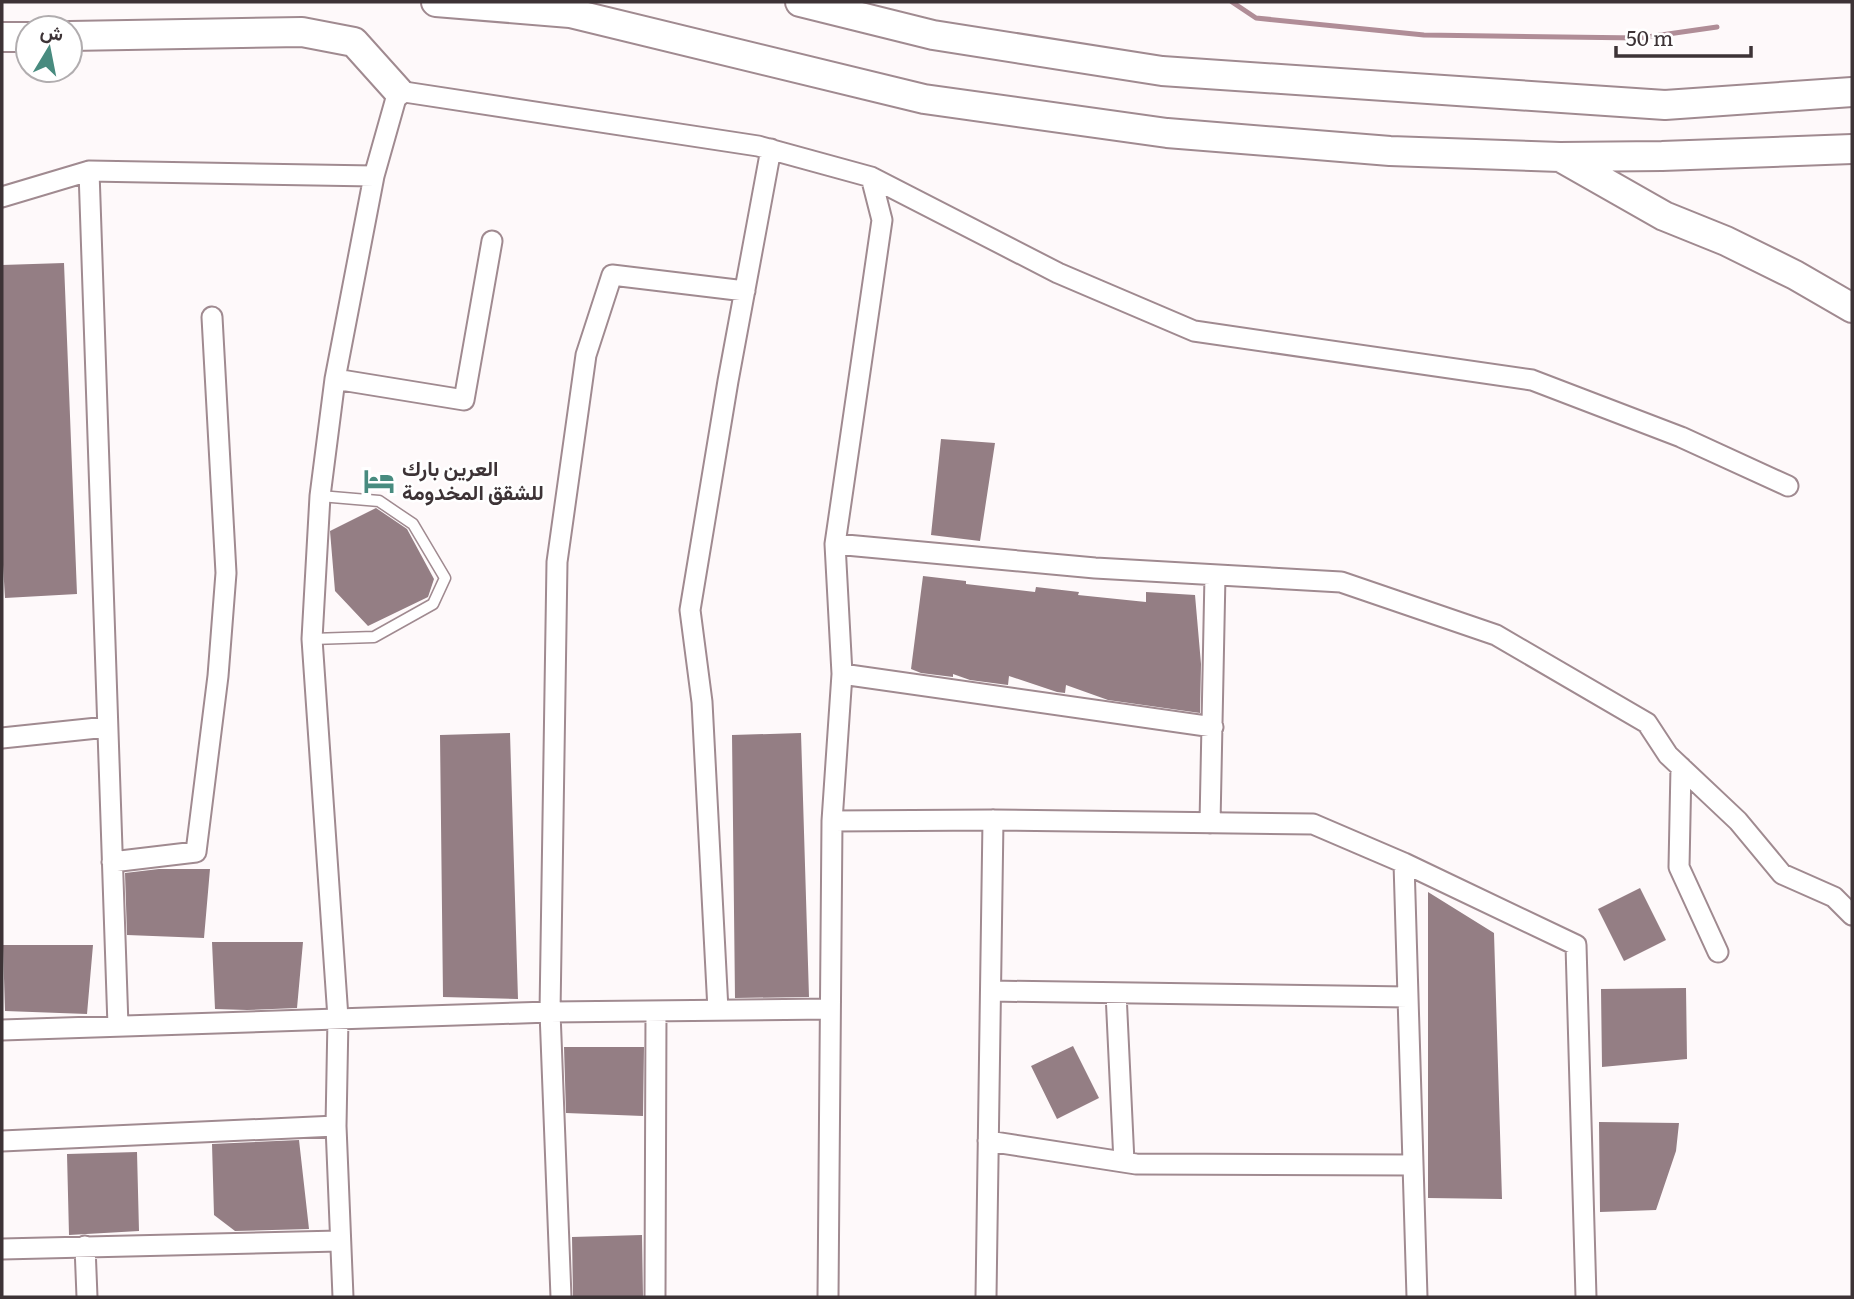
<svg xmlns="http://www.w3.org/2000/svg" width="1854" height="1299" font-family="Literata,Vazirmatn,serif">
<style>
.lines{fill:none;stroke-linecap:round;stroke-linejoin:round}
.stream{stroke:#b08d97;stroke-width:5}
.building{fill:#947e84}
.service-casing{stroke:#a08a90;stroke-width:13}
.minor-casing{stroke:#a08a90;stroke-width:23}
.secondary-casing{stroke:#a08a90;stroke-width:32}
.service{stroke:#fff;stroke-width:10}
.minor{stroke:#fff;stroke-width:19}
.secondary{stroke:#fff;stroke-width:28}
.labels{text-anchor:middle;stroke-width:5;stroke-linejoin:round;paint-order:stroke}
.poi-label{font-size:21px;font-weight:bold;fill:#3d3336;stroke:#fff;text-anchor:start}
</style>
<rect width="100%" height="100%" fill="#fef9fa"/>
<g class="lines">
<path class="stream" d="M1232 2 1256 18 1424 35 1640 38 1717 27"/>
</g>
<path class="building" d="M64 263 77 594 5 598 2 548V265Z
M941 439 995 443 980 541 931 535Z
M376 508 407 529 434 579 428 597 368 626 335 591 330 531Z
M923 576 966 581V584L1035 592 1036 587 1079 592 1078 595 1146 602V592L1195 595 1201 664 1200 713 1108 700 1066 685 1065 693 1057 692 1009 676 1008 685 970 680 953 674V677L921 673 911 669Z
M510 733 518 999 443 997 440 735Z
M801 733 809 997 735 998 732 735Z
M159 869H210L204 938 127 935 125 873Z
M1640 888 1666 940 1624 961 1598 909Z
M1428 892 1494 933 1502 1199 1428 1198Z
M212 942H303L297 1008 247 1010 215 1009Z
M3 945H93L87 1014 5 1011Z
M1686 988 1687 1059 1602 1067 1601 989Z
M1073 1046 1099 1098 1057 1119 1031 1066Z
M564 1047H644L643 1116 566 1113Z
M1599 1122 1679 1123 1676 1151 1656 1210 1600 1212Z
M299 1140 309 1229 235 1231 214 1215 212 1144Z
M137 1152 139 1231 69 1235 67 1154Z
M642 1235 643 1297H573L572 1237Z"/>
<g class="lines">
<g class="service-casing">
<path id="service" d="M312 639 374 637 433 604 445 578 413 524 379 501 320 496"/>
</g>
<g class="minor-casing">
<path id="minor" d="M89 171 118 1026
M2 197 89 171 374 176
M335 379 464 400 492 241
M835 544 1095 568 1341 582 1496 635 1647 723 1668 755 1738 821 1782 874 1834 897 1852 915
M842 674 1213 727
M2 738 107 727
M1681 767 1679 867 1718 952
M832 821 993 820 1313 824 1404 863 1576 945 1586 1297
M1210 823 1215 575
M112 862 196 852 218 676 226 573 212 317
M1404 863 1417 1297
M991 991 1408 997
M1116 993 1124 1162
M718 1010 702 702 690 610 728 381 771 149
M2 1030 550 1012 830 1009
M2 1141 336 1126
M988 1141 1136 1164 1413 1165
M85 1246 87 1297
M2 1249 339 1241
M343 1297 336 1126 338 1018 312 639 320 496 335 379 374 176 398 91 758 146 871 177 1058 273 1194 331 1532 380 1681 437 1788 486
M561 1297 550 1012 557 562 586 355 612 275 745 291
M655 1297 656 1011
M828 1297 832 821 842 674 835 544 882 220 871 177
M986 1297 993 820"/>
</g>
<g class="secondary-casing">
<path id="secondary" d="M436 2 570 13 924 99 1167 133 1390 151 1560 157 1662 156 1852 149
M800 2 933 35 1162 71 1665 105 1852 92
M70 36 302 32 354 42 398 91
M2 37H28
M1562 158 1664 216 1726 241 1795 275 1852 308"/>
</g>
<use href="#service" class="service"/>
<use href="#minor" class="minor"/>
<use href="#secondary" class="secondary"/>
</g>
<defs>
<g id="hotel-bare" transform="scale(2.415)"><path d="M-6-4.5h1.5V1H6V5H4.5V3h-9V5H-6ZM-4 0a1.8 1.8 0 1 1 3.6 0ZM.5 0V-2.5h3Q6-2.5 6 0Z" fill="#488b7f" stroke="#fff" stroke-width="2.5" paint-order="stroke"/></g>
</defs>
<g fill-rule="evenodd">
<use href="#hotel-bare" x="379" y="481"/>
</g>
<g class="labels">
<g class="poi-label">
<text x="402" y="476">العرين بارك<tspan x="402" dy="24">للشقق المخدومة</tspan></text>
</g>
</g>
<rect width="1854" height="1299" fill="none" stroke="#3d3336" stroke-width="7"/>
<g transform="translate(49 49) rotate(10)"><circle r="33" fill="#ffffff" stroke="#b1adaf" stroke-width="2"/>
<path d="M0-5L12 26L0 18L-12 26Z" fill="#488b7f"/>
<text y="-10" font-size="19" font-weight="bold" text-anchor="middle" fill="#3d3336">ش</text>
</g>
<path d="M1616 46v10h135v-10" fill="none" stroke="#3d3336" stroke-width="3.5"/>
<text x="1626" y="46" font-size="21" fill="#3d3336" stroke="#ffffff" stroke-width="5" paint-order="stroke">50 m</text>
</svg>
